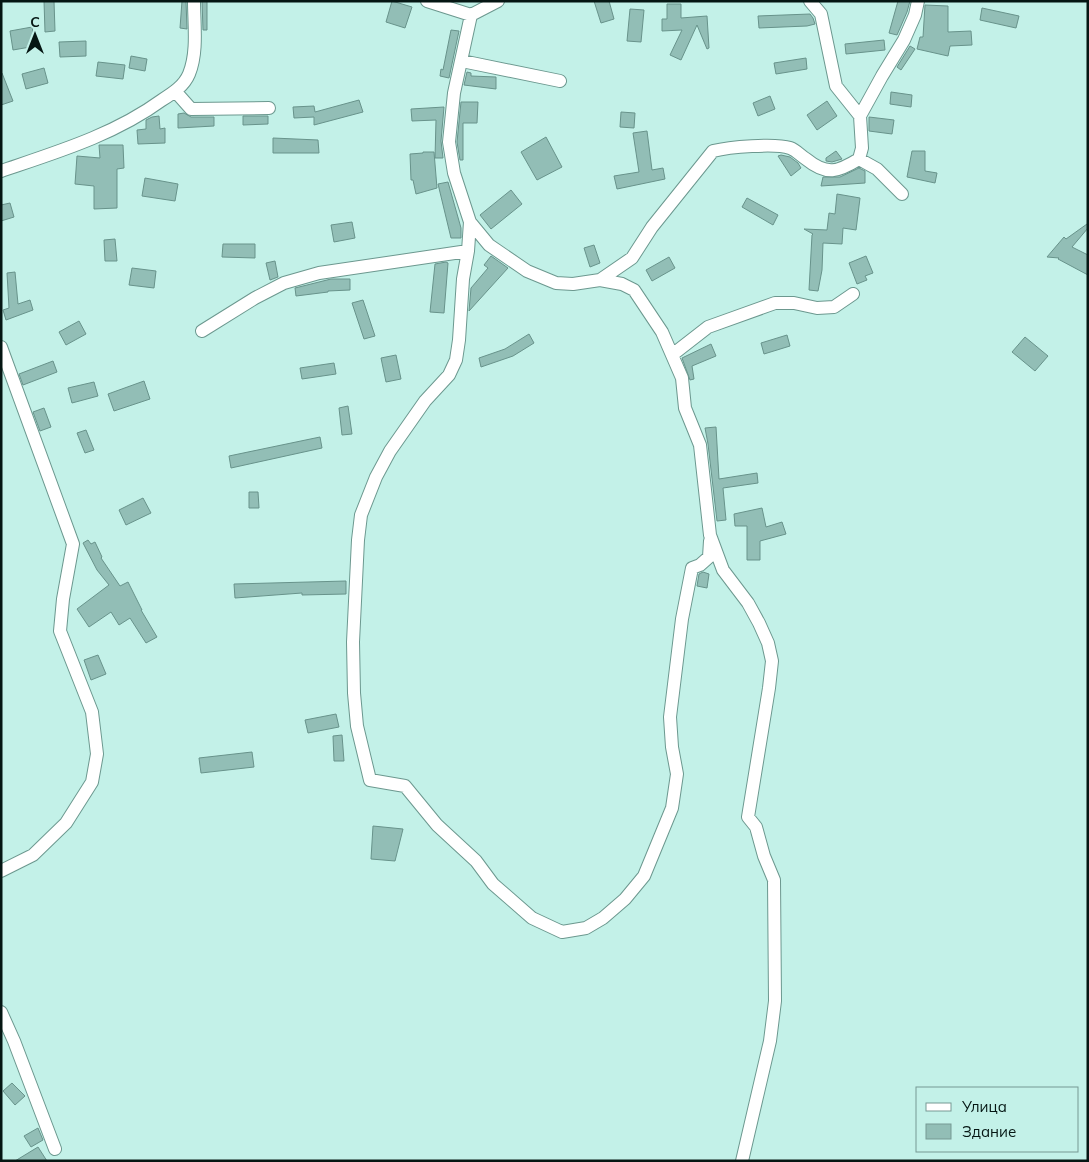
<svg xmlns="http://www.w3.org/2000/svg" width="1089" height="1162" font-family="Mulish,sans-serif">
<style>
.building{fill:#92beb6;stroke:#68938b}
.lines{fill:none;stroke-linecap:round;stroke-linejoin:round}
.minor-casing{stroke:#6c988f;stroke-width:14}
.minor{stroke:#fff;stroke-width:12}
</style>
<rect width="100%" height="100%" fill="#c3f1e8"/>
<path class="building" d="M44 1H54L55 31 45 32Z
M182 1H186L187 29 180 28Z
M202 1H207V30H203Z
M392 1 412 7 405 28 386 22Z
M594 1H609L614 19 601 23Z
M898 1H910L907 12 897 35 889 33Z
M667 4H681V18L707 16 709 48 707 49 697 25 681 60 670 55 682 30 662 31V19H667Z
M925 5 948 6V32L971 31 972 45 950 46 948 56 917 49 920 37H923Z
M982 8 1019 16 1016 28 980 20Z
M630 9 644 10 641 42 627 41Z
M810 14 813 18 815 24 807 26 759 28 758 16Z
M32 27 36 46 13 50 10 31Z
M451 30 459 31 449 78 440 76 441 69 443 70Z
M884 40 885 50 846 54 845 44Z
M86 41V56L60 57 59 42Z
M910 46 915 49 901 70 897 67Z
M131 56 147 59 145 71 129 68Z
M806 58 807 69 776 74 774 63Z
M98 62 125 65 123 79 96 76Z
M44 68 48 83 26 89 22 74Z
M467 72 471 73V76L496 77V89L464 85Z
M2 73 13 101 1 105V74Z
M891 92 912 95 911 107 890 104Z
M770 96 775 109 758 116 753 103Z
M359 100 363 112 314 125V117L294 118 293 107 314 106 315 112Z
M827 101 837 116 817 130 807 115Z
M461 102H478L477 123H463V160H460L457 142Z
M444 107 441 141 443 158H435L436 120 412 121 411 109Z
M621 112 635 113 634 128 620 127Z
M184 113 191 117H214V126L178 128V114Z
M159 116 160 129 165 128V143L138 144 137 130 146 129V120L152 117Z
M243 116H268V124L243 125Z
M869 117 894 120 892 134 869 131Z
M647 131 652 170 663 168 665 179 617 189 614 176 639 172 633 133Z
M546 137 562 167 537 180 521 152Z
M273 138 318 140 319 153H273Z
M99 145H123L124 168 117 169V208L94 209V186L75 184 77 156 100 158Z
M836 151 842 159 832 162 826 161V158Z
M912 151H925V171L937 173 935 183 907 177Z
M423 152H434L437 188 416 194 413 180H411L410 154 423 153Z
M781 155 790 157 798 163 801 168 791 176 778 156Z
M859 168 865 171V183L821 186 823 177H840Z
M145 178 178 184 175 201 142 196Z
M448 182 461 228V238H451L438 184Z
M511 190 522 204 491 229 480 215Z
M837 194 860 198 856 230 843 228 842 244 823 243 822 270 818 291 809 290 812 235 813 234 804 229 827 230 829 213 835 214Z
M747 198 778 215 773 225 742 207Z
M10 203 14 217 1 221V205Z
M352 222 355 238 334 242 331 225Z
M1087 224 1088 228 1072 247 1088 255V275L1058 259 1059 258 1047 257 1064 237 1066 239Z
M115 239 117 261H105L104 240Z
M223 244H255V258L222 257Z
M594 245 600 263 590 267 584 248Z
M491 256 508 268 469 311 471 288 488 268 484 265Z
M866 256 873 273 865 276 867 280 857 284 849 263Z
M669 257 675 268 652 281 646 270Z
M275 261 278 277 270 280 266 263Z
M446 262 448 263 444 313 430 312 435 264Z
M132 268 156 271 154 288 129 285Z
M15 272 18 304 30 300 33 310 6 320 3 310 9 308 7 273Z
M331 279H350V290L328 291V292L296 296 295 288Z
M363 300 375 336 364 339 352 303Z
M79 321 86 334 66 345 59 332Z
M529 334 534 343 513 356 481 367 479 358 505 349Z
M787 335 790 346 764 354 761 343Z
M1025 337 1048 356 1035 371 1012 352Z
M711 344 716 356 692 366 694 379 690 380 682 358Z
M396 355 401 379 386 382 381 358Z
M53 361 57 372 23 385 19 374Z
M334 363 336 374 302 379 300 368Z
M144 381 150 399 114 411 108 394Z
M94 382 98 396 72 403 68 388Z
M348 406 352 434 342 435 339 408Z
M44 408 51 427 40 431 33 412Z
M716 427 719 479 757 473 758 483 723 488 726 520 717 521 708 444 705 428Z
M86 430 94 450 85 453 77 433Z
M320 437 322 448 231 468 229 456Z
M249 492H258L259 508H249Z
M143 498 151 513 126 525 119 510Z
M762 508 766 527 782 522 786 534 760 541V560H747V526H735L734 514Z
M88 540 91 544 95 542 102 557 101 558 120 586 128 582 142 610H141L157 637 146 643 130 618 119 625 111 612 89 627 77 609 109 585 97 570 83 543Z
M703 572 709 574 707 588 697 586 699 574Z
M346 581V594L302 595V593L235 598 234 584Z
M98 655 106 674 91 680 84 660Z
M336 714 339 727 308 733 305 720Z
M342 735 344 761H334L333 736Z
M252 752 254 767 201 773 199 758Z
M373 826 403 829 395 861 371 859Z
M12 1083 25 1096 15 1105 3 1091Z
M38 1128 43 1140 31 1147 24 1136Z
M38 1147 47 1161H15Z"/>
<g class="lines">
<g class="minor-casing">
<path id="minor" d="M427 1 471 15 498 1
M810 1 821 14 836 86 860 116
M471 15 454 93 449 142 454 173 470 222 489 245 527 271 556 283 573 284 600 280 622 284 634 290 662 332 682 378 685 408 700 445 710 535 723 570 748 603 759 623 768 643 772 661 769 688 748 817 756 827 764 856 774 880 775 1001 770 1041 742 1161
M462 61 560 81
M175 91 191 109 269 108
M859 159 877 169 902 194
M1 171C57 152 114 135 162 100 173 93 184 86 189 74 198 52 194 24 194 1
M470 222 468 251 463 279 459 340 456 360 449 375 425 401 390 451 376 477 361 515 358 540 353 642 354 693 357 726 370 780 405 786 437 825 476 861 493 884 532 918 562 932 586 928 603 918 625 899 644 876 672 808 677 774 672 747 670 717 682 619 692 568 700 565 709 557 710 541
M600 280 632 258 652 227 713 151C729 147 775 143 790 148 796 150 801 156 806 159 827 176 838 172 859 159L862 148 860 116 882 76 904 40 915 15 918 1
M202 331 255 298 284 283 319 273 468 251
M1 347 73 544 63 599 60 631 92 712 97 754 92 782 66 823 33 855 1 871
M672 355 708 327 775 303H794L817 308 834 307 853 294
M1 1012 14 1041 55 1149"/>
</g>
<use href="#minor" class="minor"/>
</g>
<rect width="1089" height="1162" fill="none" stroke="#051613" stroke-width="5"/>
<rect x="916" y="1087" width="162" height="65" fill="#c3f1e8" stroke="#779993"/>
<rect x="926" y="1103" width="25" height="8" fill="#ffffff" stroke="#779993"/>
<text x="962" y="1112" font-size="15" fill="#051613">Улица</text>
<rect x="926" y="1124" width="25" height="15" fill="#92beb6" stroke="#779993"/>
<text x="962" y="1137" font-size="15" fill="#051613">Здание</text>
<g transform="translate(35 35)" stroke="#c3f1e8" stroke-width="4" paint-order="stroke">
<path d="M0-4L9 19L0 12L-9 19Z" fill="#051613"/>
<text y="-8" font-size="14" font-weight="bold" text-anchor="middle" fill="#051613">С</text>
</g>
</svg>
